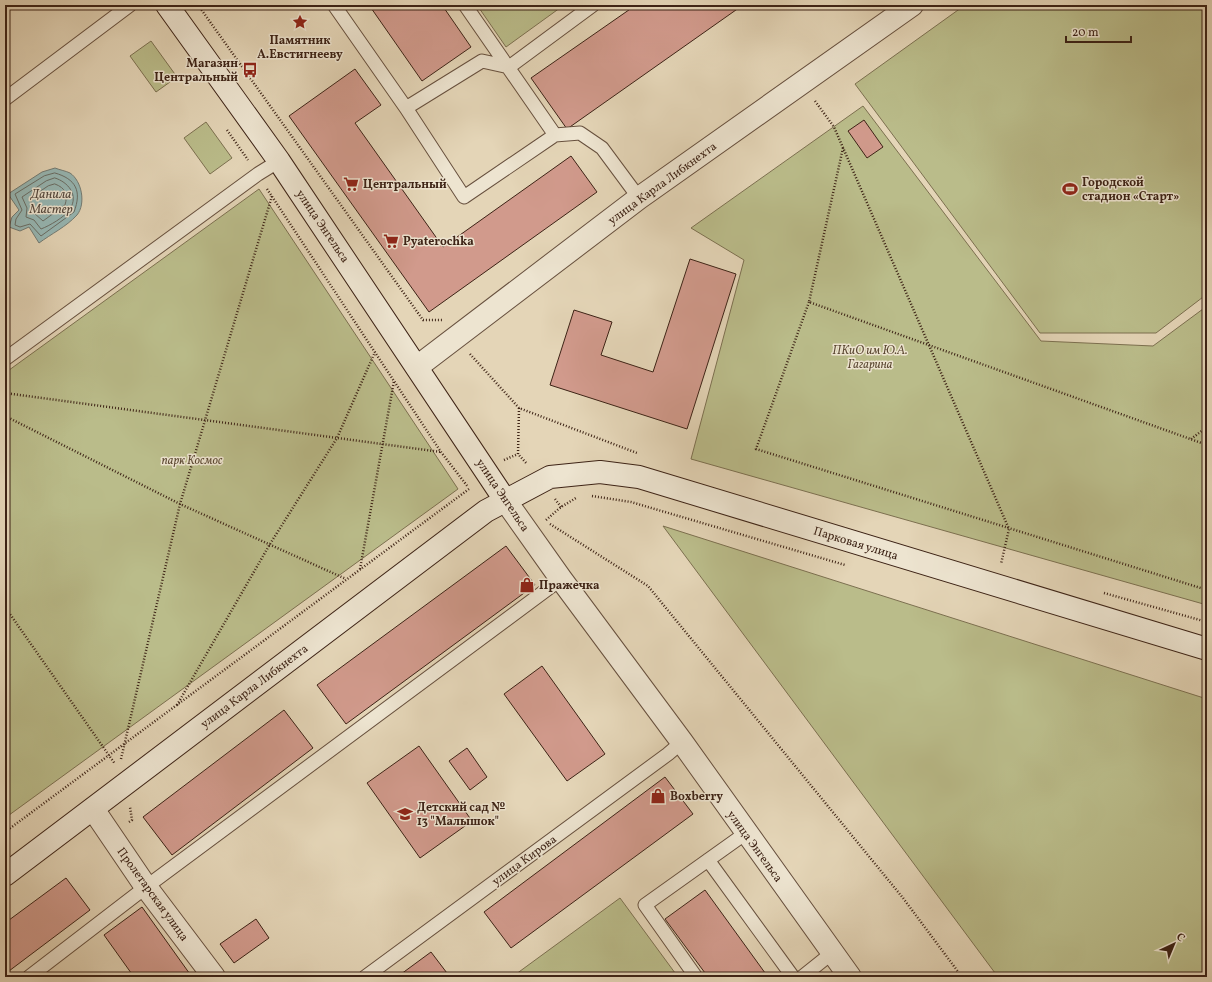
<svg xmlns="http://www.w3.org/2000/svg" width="1212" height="982" font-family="Vollkorn,serif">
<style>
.green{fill:#babc8a;stroke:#7c7050}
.water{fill:#97b8b5;stroke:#737c75}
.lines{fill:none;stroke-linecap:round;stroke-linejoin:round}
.shore{stroke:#6a6e66;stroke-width:1}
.building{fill:#d19a8c;stroke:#3d2316}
.lane-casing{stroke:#67503e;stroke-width:15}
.street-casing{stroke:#67503e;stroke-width:24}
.secondary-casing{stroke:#3d2316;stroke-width:24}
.path{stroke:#3d2316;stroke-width:2.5;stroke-dasharray:1 2;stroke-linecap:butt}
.lane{stroke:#ede4d0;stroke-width:13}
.street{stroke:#ede4d0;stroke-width:22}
.secondary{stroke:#ede4d0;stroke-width:22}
.labels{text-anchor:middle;stroke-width:3;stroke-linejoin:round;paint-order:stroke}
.poi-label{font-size:12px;font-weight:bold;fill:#3d2316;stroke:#ede4d0;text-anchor:start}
.street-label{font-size:12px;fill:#3d2316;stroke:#ede4d0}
.park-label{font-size:12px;font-style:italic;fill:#5c4933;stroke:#ede4d0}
.water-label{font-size:13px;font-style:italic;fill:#54483e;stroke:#ede4d0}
</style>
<rect width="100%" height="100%" fill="#e4d5b7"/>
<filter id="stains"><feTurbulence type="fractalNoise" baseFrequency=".005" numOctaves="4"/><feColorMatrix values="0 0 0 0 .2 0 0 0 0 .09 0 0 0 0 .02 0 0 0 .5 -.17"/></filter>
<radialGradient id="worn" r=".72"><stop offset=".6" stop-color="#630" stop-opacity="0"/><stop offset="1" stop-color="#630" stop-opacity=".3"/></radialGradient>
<path class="green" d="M477 5H564L506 47Z
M965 5H1207V294L1156 333H1040L855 84Z
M151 41 177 77 156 92 130 56Z
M863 106 1041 341 1153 346 1207 306V605L691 459 744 260 691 228Z
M206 122 232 158 210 174 184 138Z
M259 189 458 489 5 818V373Z
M663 526 1207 699V977H998Z
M620 898 678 977H512Z"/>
<path class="water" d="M55 168C60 170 66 171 70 173 82 181 86 204 77 215 66 227 51 234 39 243L29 227 20 231 9 227 12 217 19 210 8 194 42 172Z"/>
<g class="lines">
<path class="shore" d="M55 173C76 179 82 191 74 212L41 236 30 224 20 227 15 225 16 219 22 210 15 194 44 176Z
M55 178C68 182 79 195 70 209 65 217 49 226 41 229L34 220 26 217 27 208 22 197 46 181Z
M55 184C66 188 68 195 65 205L43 221 34 213 30 198 48 186Z"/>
</g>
<path class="building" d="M369 5H442L471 47 422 81Z
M636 5H743L567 129 531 78Z
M355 69 381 105 355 123 443 247 571 156 597 192 429 312 289 116Z
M864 120 883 147 867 158 848 131Z
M690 259 736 274 687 429 550 385 574 310 612 322 601 355 653 372Z
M506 546 535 585 346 724 317 685Z
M542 666 605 754 567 781 504 694Z
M284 710 313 748 172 855 143 817Z
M419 746 472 821 420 858 367 783Z
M467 748 487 777 470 790 449 761Z
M665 777 693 814 511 948 484 912Z
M66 878 90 910 5 974V923Z
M705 890 768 977H708L665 919Z
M142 907 192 977H134L104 935Z
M256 919 269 938 234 963 220 944Z
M431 952 450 977H397Z"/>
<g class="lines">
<g class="lane-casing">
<path id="lane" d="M334 5 406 108 464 197 555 135
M465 5 555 135 580 133 602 148 639 198
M5 99 130 5
M406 108 482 61 509 67 593 5
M5 359 258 174 279 161
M708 860 793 977
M29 977 146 887 561 579
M365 977 668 754 682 742
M696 977 645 905 746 833
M802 977 832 953"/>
</g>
<g class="street-casing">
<path id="street" d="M417 367 639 198 912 5
M505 500 561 579 682 742 850 977
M93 809 146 887 214 977"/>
</g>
<g class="secondary-casing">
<path id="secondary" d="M167 5 279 161 505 500
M5 875 486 511 550 477 600 472 639 477 1207 649"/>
</g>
<path class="path" d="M198 5 423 320H442
M815 101 834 127 1009 529 1001 564
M227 130 248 160
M843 148 809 302 1207 445
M267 189 441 452 468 487
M809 302 756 449 1207 590
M470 354 519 408 637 453
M5 393 441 452
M519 408 518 454 527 464
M5 416 180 504 346 579
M1191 439 1207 427
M504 460 518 454
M592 496 631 502 845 565
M555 499 561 507
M546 520 561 507 576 498
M550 524 648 586 903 898 962 977
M360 569 394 381
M1104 593 1207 622
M5 607 115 764
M177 705 270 544 337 438 375 352
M121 759 180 504 272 196
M129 822 132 820 130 807
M5 832 469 489"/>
<use href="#lane" class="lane"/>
<use href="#street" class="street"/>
<use href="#secondary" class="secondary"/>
</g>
<defs>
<g id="sight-bare" transform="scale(1.2)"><path d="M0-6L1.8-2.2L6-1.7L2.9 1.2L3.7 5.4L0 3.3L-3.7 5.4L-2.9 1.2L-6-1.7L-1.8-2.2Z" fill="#8f2418" stroke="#ede4d0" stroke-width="2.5" paint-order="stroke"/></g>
<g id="bus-bare" transform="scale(1.2)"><path d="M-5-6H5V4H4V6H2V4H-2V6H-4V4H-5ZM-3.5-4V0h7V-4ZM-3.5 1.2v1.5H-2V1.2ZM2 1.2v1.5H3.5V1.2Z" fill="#8f2418" stroke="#ede4d0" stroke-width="2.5" paint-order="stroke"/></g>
<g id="supermarket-bare" transform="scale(1.2)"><path d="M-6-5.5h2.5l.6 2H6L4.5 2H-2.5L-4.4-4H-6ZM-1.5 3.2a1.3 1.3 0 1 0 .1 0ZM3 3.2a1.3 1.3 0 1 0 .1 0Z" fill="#8f2418" stroke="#ede4d0" stroke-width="2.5" paint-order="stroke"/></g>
<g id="stadium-bare" transform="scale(1.2)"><path d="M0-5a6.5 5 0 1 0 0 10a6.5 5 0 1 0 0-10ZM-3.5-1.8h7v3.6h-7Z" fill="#8f2418" stroke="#ede4d0" stroke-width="2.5" paint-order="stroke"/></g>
<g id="shop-bare" transform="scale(1.2)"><path d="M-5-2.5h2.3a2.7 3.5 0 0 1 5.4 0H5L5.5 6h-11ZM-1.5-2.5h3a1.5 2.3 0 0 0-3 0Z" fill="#8f2418" stroke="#ede4d0" stroke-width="2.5" paint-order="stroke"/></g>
<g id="school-bare" transform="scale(1.2)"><path d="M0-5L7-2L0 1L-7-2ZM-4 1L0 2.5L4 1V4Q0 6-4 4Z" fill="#8f2418" stroke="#ede4d0" stroke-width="2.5" paint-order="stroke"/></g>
</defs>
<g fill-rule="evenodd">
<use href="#sight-bare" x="300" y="22"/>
<use href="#bus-bare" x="250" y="70"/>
<use href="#supermarket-bare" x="351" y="184"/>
<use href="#stadium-bare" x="1070" y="189"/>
<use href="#supermarket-bare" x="391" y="241"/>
<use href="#shop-bare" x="527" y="585"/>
<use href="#shop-bare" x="658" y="796"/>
<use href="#school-bare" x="405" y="814"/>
</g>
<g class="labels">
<g class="poi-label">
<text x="300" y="44" text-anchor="middle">Памятник<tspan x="300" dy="14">А.Евстигнееву</tspan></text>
<text x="238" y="67" text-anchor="end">Магазин<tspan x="238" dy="14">Центральный</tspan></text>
<text x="1082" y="186">Городской<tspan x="1082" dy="14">стадион «Старт»</tspan></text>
<text x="363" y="188">Центральный</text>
<text x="403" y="245">Pyaterochka</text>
<text x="539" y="589">Пражечка</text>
<text x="670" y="800">Boxberry</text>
<text x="417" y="811">Детский сад №<tspan x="417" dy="14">13 "Малышок"</tspan></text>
</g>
<g class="street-label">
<text transform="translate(662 183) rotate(-36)" y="4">улица Карла Либкнехта</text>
<text transform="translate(323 226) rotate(56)" y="4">улица Энгельса</text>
<text transform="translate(503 495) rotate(56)" y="4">улица Энгельса</text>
<text transform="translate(856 543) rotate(17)" y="4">Парковая улица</text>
<text transform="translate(254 686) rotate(-37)" y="4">улица Карла Либкнехта</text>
<text transform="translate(755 846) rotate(54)" y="4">улица Энгельса</text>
<text transform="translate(524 860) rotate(-36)" y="4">улица Кирова</text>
<text transform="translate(153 894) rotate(54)" y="4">Пролетарская улица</text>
</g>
<g class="park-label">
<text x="870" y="354">ПКиО им Ю.А.<tspan x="870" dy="14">Гагарина</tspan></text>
<text x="192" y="464">парк Космос</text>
</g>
<g class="water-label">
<text x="51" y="198">Данила<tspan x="51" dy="15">Мастер</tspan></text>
</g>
</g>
<rect width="1212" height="982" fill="none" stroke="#e4d5b7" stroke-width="20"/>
<rect x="6" y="6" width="1200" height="970" fill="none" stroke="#3d2316" stroke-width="2"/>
<rect x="10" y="10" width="1192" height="962" fill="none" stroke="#3d2316"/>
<g transform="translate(1174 944) rotate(44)" stroke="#ede4d0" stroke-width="3" paint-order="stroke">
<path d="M0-3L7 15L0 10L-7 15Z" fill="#3d2316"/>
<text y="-6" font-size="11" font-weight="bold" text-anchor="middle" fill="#3d2316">С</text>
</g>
<path d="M1066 36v6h65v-6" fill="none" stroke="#3d2316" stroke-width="2"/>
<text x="1072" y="36" font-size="12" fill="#3d2316" stroke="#ede4d0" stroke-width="3" paint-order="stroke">20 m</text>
<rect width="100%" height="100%" filter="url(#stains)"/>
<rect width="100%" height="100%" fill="url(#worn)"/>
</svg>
